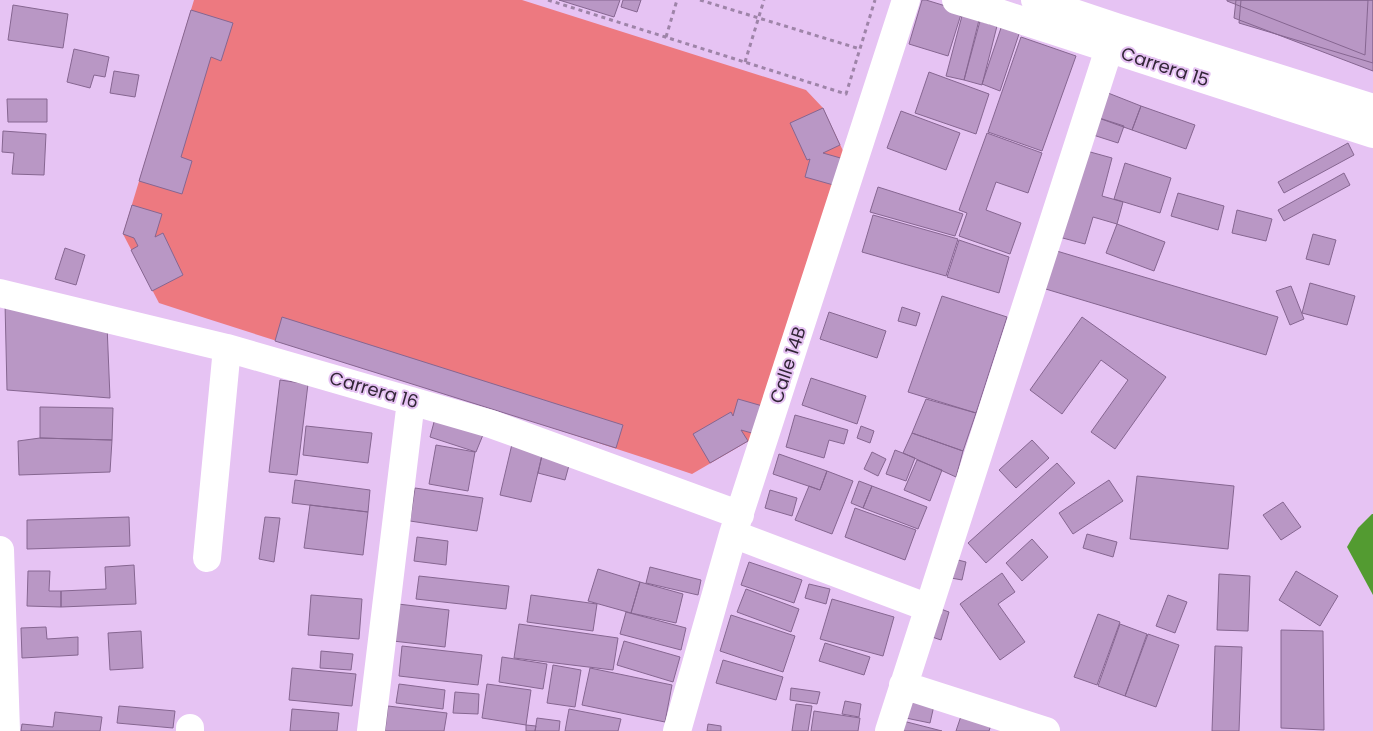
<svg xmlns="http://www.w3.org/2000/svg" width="1373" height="731" font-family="Poppins,sans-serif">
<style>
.green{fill:#ed7980}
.water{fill:#539b31}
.building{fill:#b997c5;stroke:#866691}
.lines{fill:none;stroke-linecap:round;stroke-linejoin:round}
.path{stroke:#9e84a8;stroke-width:3;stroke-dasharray:4 4;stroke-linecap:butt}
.minor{stroke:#fff;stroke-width:28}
.major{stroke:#fff;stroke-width:28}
.labels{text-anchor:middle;stroke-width:4;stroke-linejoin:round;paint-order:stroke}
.street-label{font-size:18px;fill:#332638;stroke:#e6c3f3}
</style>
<rect width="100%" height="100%" fill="#e6c3f3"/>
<path class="green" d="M194 0H522L806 90 823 108 845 155 759 435 692 474C515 414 336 361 159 303L123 234Z"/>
<path class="water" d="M1372 514H1373V595L1347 547 1358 528Z"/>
<path class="building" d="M559 0H620L614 17Z
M623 0H641L637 12 621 7Z
M922 0H926L962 11 948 56 909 44Z
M1227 0H1368L1365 55 1227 1Z
M1236 0H1373V71L1234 18Z
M1241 0H1373V63L1239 23Z
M13 5 68 14 63 48 8 40Z
M191 10 233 23 221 61 211 57 181 157 192 161 182 194 139 181Z
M963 12 980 16 964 80 946 76Z
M980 21 997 26 982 85 964 80Z
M1003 22 1021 28 1000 91 982 84Z
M1021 37 1076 56 1042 151 988 132Z
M74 49 109 57 105 77 94 75 90 88 67 82Z
M114 71 139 75 135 97 110 93Z
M929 72 989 94 976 134 915 113Z
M1103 91 1141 106 1132 130 1093 116Z
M7 99H47V122H8Z
M1141 106 1195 125 1186 149 1132 130Z
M823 108 840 145 823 153 844 159 837 186 805 177 810 159 807 160 790 123Z
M901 111 960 133 946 170 887 148Z
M1093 116 1124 126 1118 143 1087 133Z
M3 131 46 134 44 175 12 174 14 153 2 152Z
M987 133 1042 153 1028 193 996 182 986 210 1021 223 1010 254 959 236 967 213 959 210Z
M1348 143 1354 155 1284 193 1278 182Z
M1083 150 1112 158 1102 196 1123 202 1117 224 1093 217 1085 244 1059 237Z
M1125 163 1171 178 1160 213 1114 199Z
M1344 173 1350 185 1284 221 1278 210Z
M878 187 963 214 955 236 870 212Z
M1178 193 1224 206 1218 230 1171 216Z
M132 205 162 214 155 237 163 233 183 275 152 291 131 250 138 246 134 238 123 234Z
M1237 210 1272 219 1266 241 1232 233Z
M873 215 958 239 946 276 862 252Z
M1117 224 1165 242 1154 271 1106 253Z
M1313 234 1336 240 1329 265 1306 259Z
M959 240 1009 257 999 293 947 277Z
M65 248 85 255 76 285 55 279Z
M1050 249 1278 317 1266 355 1039 287Z
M1310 283 1355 296 1347 325 1302 313Z
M1291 286 1304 319 1290 325 1276 291Z
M942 296 1007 317 976 413 908 392Z
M5 303 107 325 110 398 7 390Z
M902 307 920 313 916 326 898 321Z
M829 312 886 331 877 358 820 339Z
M282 317 623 425 616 448 275 341Z
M1082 317 1166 377 1115 449 1091 432 1128 380 1101 360 1062 414 1030 390Z
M811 378 866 396 857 424 802 405Z
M280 380 308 384 297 475 269 472Z
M738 399 766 407 759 435 741 430 748 441 710 463 693 434 731 412 733 416Z
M926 399 976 413 963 451 912 433Z
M40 407 113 408 112 440 40 438Z
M437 411 487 425 476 452 430 437Z
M795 415 848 430 844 444 829 440 824 458 786 447Z
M306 426 372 433 368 463 303 455Z
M861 426 874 431 870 443 857 438Z
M912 433 963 451 956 477 903 453Z
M40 438 112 440 110 472 19 475 18 441Z
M1032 440 1049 458 1016 488 999 470Z
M512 444 543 451 531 502 500 495Z
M436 445 475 452 468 491 429 484Z
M895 450 915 458 906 481 886 474Z
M543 451 571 458 565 480 538 473Z
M872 452 886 459 878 476 864 469Z
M779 454 827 471 820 490 773 474Z
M917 460 942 470 930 501 904 490Z
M1057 463 1075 483 986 563 968 543Z
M827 471 853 481 832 534 795 520 809 486 820 490Z
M1137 476 1234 486 1228 549 1130 539Z
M295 480 370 490 368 512 292 503Z
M1109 480 1123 501 1073 534 1059 513Z
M859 481 872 486 863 508 851 503Z
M872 486 927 507 918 529 863 508Z
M415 488 483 498 477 531 410 521Z
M770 490 797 498 792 516 765 508Z
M1283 502 1301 527 1281 540 1263 515Z
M310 505 368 512 363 555 304 548Z
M855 508 916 530 905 560 845 537Z
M129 517 130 546 27 549V520Z
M265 517 280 518 274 562 259 559Z
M1087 534 1117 542 1113 557 1083 548Z
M417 537 448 541 446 565 414 561Z
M1032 539 1048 557 1022 581 1006 563Z
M954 559 966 562 962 580 951 578Z
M749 562 802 580 794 603 741 585Z
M134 565 136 604 61 607V591L106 589 105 567Z
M650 567 701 580 698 595 646 583Z
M598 569 640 582 631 613 588 601Z
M28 571H50L49 591H61V607L27 606Z
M1296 571 1338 596 1320 626 1279 600Z
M1002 573 1015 592 998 604 1025 642 1000 660 960 604Z
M1219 574 1250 576 1248 631 1217 630Z
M419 576 509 586 506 609 416 599Z
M640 582 683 594 676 623 631 613Z
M809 584 830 589 826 604 805 598Z
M746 589 799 609 791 632 737 612Z
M311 595 362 599 359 639 308 635Z
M531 595 597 604 593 631 527 622Z
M1168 595 1187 602 1175 633 1156 626Z
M832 599 894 617 883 656 820 639Z
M398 604 449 610 445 647 393 641Z
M938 608 949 612 941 640 929 636Z
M626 612 686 628 681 650 620 634Z
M1098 614 1120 622 1097 685 1074 677Z
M731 615 795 636 783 672 720 651Z
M519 624 618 638 613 670 514 658Z
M1120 624 1147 634 1125 696 1098 686Z
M46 627 47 639 78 637V655L22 658 21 628Z
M1281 630 1323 631 1324 730 1281 728Z
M141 631 143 668 110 670 108 633Z
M1148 634 1179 645 1156 707 1125 696Z
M624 641 680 657 673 682 617 665Z
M825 643 870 657 864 675 819 661Z
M402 646 482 655 478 685 399 676Z
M1215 646 1242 647 1239 731H1212Z
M321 651 353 654 351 670 320 668Z
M502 657 547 664 543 689 499 682Z
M723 660 783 677 776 700 716 683Z
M553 665 581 670 575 707 547 703Z
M292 668 356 674 352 706 289 700Z
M590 668 672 685 665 722 582 705Z
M399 684 445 690 443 709 396 703Z
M487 684 531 690 526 725 482 718Z
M791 688 820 692 817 704 790 700Z
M455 692 479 694 478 714 453 713Z
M905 696 935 701 930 723 901 717Z
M845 701 861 704 859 717 842 714Z
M796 704 812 706 808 731H792Z
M119 706 175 711 173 728 117 723Z
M388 706 447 713 444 731H385Z
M292 709 339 713 337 731H290Z
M569 709 621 719 618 731H565Z
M963 710 993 719 989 731H956Z
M814 711 860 718 858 731H811Z
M55 712 102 717 100 731H21L22 724 53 727Z
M537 718 560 721 559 731H535Z
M903 721 942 731H900Z
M708 724 721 726V731H707Z
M526 725 536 726 535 731H526Z"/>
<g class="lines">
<path class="path" d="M548 0 846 94 875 0
M700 0 860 49
M666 37 677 0
M745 62 764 0"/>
<path class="minor" d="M1035 0 1116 27 1373 108
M0 293 227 348 491 424 740 515
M733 534 929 608
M0 550 6 731
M207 558 227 348
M903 685 1046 731
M190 731V728
M371 731 411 401
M677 731 733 534 906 0
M889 731 1116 27"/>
<path class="major" d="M956 0 993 11 1373 134"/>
</g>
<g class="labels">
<g class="street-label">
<text transform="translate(1165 67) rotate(18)" y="6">Carrera 15</text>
<text transform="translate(788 365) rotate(-72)" y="6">Calle 14B</text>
<text transform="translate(374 390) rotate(16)" y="6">Carrera 16</text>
</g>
</g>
</svg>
